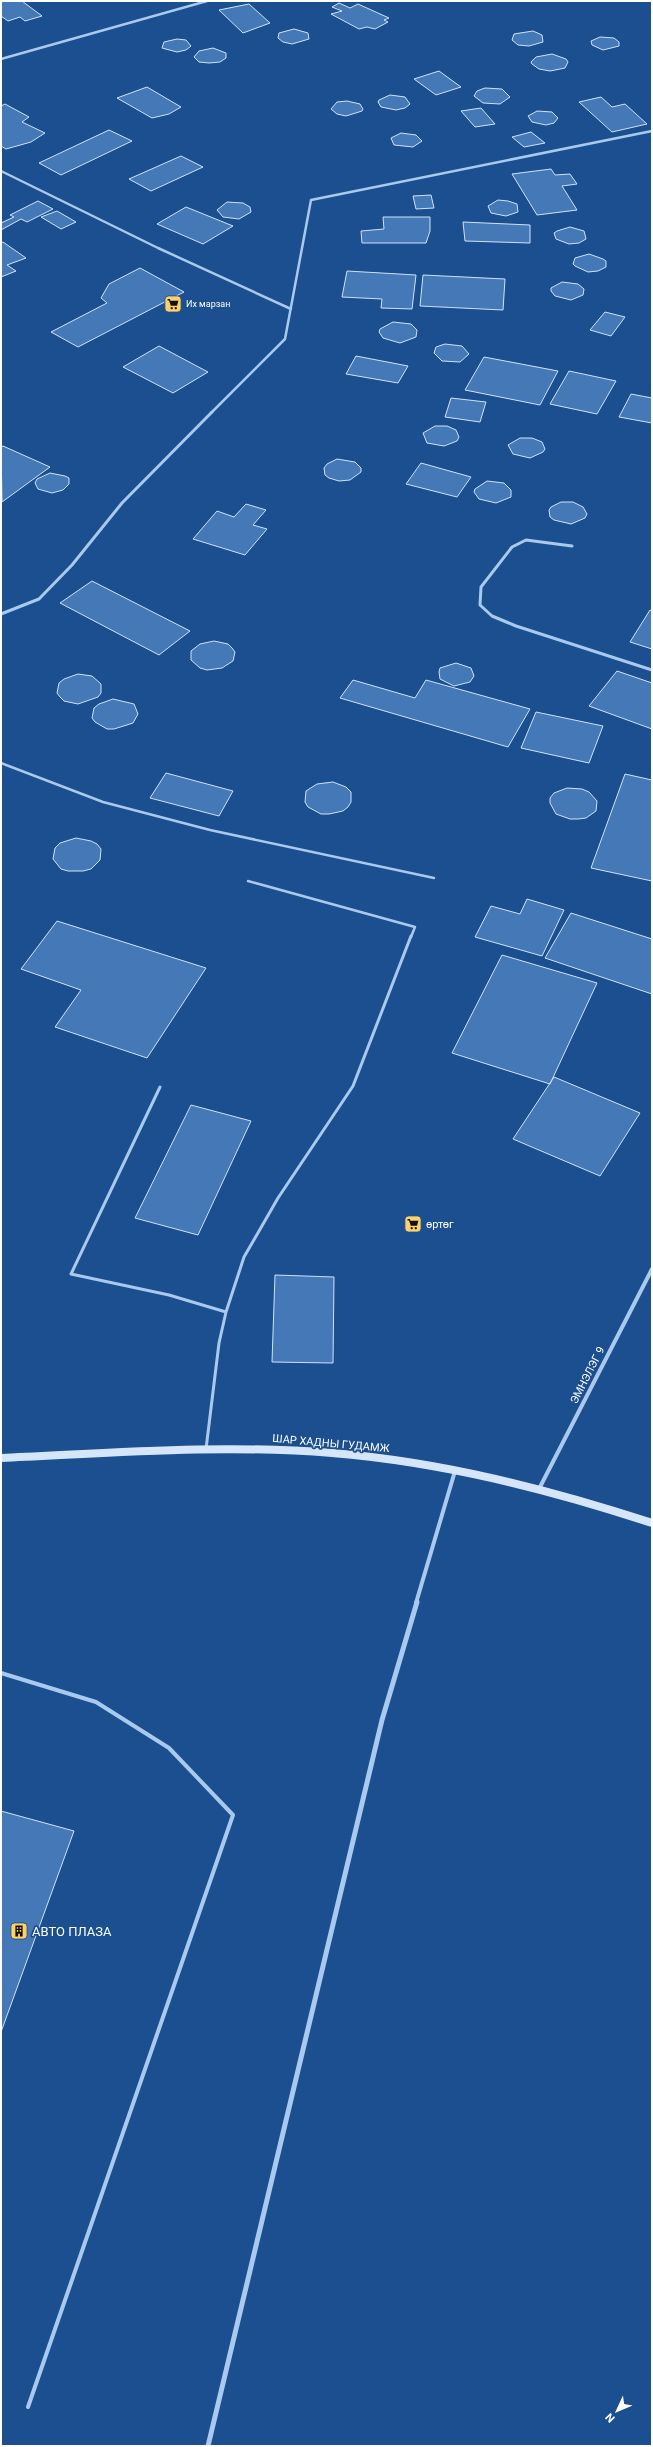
<svg xmlns="http://www.w3.org/2000/svg" width="653" height="2447" font-family="Roboto,sans-serif">
<style>
.building{fill:#4478b7;stroke:#cfe3fa}
.lines{fill:none;stroke-linecap:round;stroke-linejoin:round}
.lane-far2{stroke:#a9c9ee;stroke-width:2.5}
.lane-far1{stroke:#a9c9ee;stroke-width:3}
.lane{stroke:#a9c9ee;stroke-width:4}
.street-far3{stroke:#a9c9ee;stroke-width:2.5}
.street-far2{stroke:#a9c9ee;stroke-width:3}
.street-far1{stroke:#a9c9ee;stroke-width:4}
.street{stroke:#a9c9ee;stroke-width:5}
.secondary{stroke:#d6e6fa;stroke-width:8}
.labels{text-anchor:middle;stroke-width:3.5;stroke-linejoin:round;paint-order:stroke}
.far-poi-label{font-size:9px;fill:#fff;stroke:#1b4f8f;text-anchor:start}
.poi-label{font-size:11px;fill:#fff;stroke:#1b4f8f;text-anchor:start}
.street-label{font-size:11px;fill:#fff;stroke:#1b4f8f}
.near-poi-label{font-size:13px;fill:#fff;stroke:#1b4f8f;text-anchor:start}
</style>
<rect width="100%" height="100%" fill="#1b4f8f"/>
<path class="building" d="M1 1H22L42 16 25 21 20 17 8 21 1 16Z
M339 3 350 8 358 4 389 18 384 20 388 22 375 29 367 27 359 29 331 14 342 11 332 7Z
M249 4 270 23 243 33 219 10Z
M294 29 308 33 309 39 292 44 283 42 278 38 279 33Z
M533 31 542 35 543 42 529 46 518 45 512 40 514 34Z
M600 37 614 38 619 42V46L603 50 592 45 591 41Z
M177 39 186 40 191 46 186 50 177 52 162 48 164 42Z
M213 48 226 53V58L220 62 209 63 199 62 194 57 199 51Z
M552 54 566 59 568 62 565 68 550 71 539 69 532 64 531 62 536 57Z
M439 71 461 87 436 95 414 79Z
M147 87 181 107 169 114 152 118 117 98Z
M485 88 502 89 510 97 500 104 483 103 474 96 477 91Z
M390 95 405 97 410 104 405 108 396 110 381 107 378 102 379 100Z
M601 97 612 107 625 104 647 124 612 132 579 102Z
M347 101 360 104 363 109 362 111 346 116 337 114 331 109 337 102Z
M5 104 29 117 22 122 45 133 31 142 6 149 1 146V106Z
M481 108 495 124 475 127 461 111Z
M537 111 552 112 558 118 554 123 546 125 532 122 528 116Z
M109 130 132 141 61 175 39 163Z
M531 132 545 143 524 147 512 137Z
M401 133 416 135 422 141 413 147 394 145 391 138Z
M181 156 203 167 151 191 129 179Z
M551 169 555 175 570 174 577 184 562 186 577 210 537 215 512 174Z
M431 195 434 208 416 209 413 196Z
M498 200 508 201 517 204 518 212 506 216 491 213 488 206Z
M38 201 53 209 27 222 21 219 1 230V223L14 217 10 215Z
M227 202 243 203 250 207 251 212 239 219 223 217 217 210Z
M186 207 233 226 203 244 157 224Z
M57 211 76 222 61 229 41 217Z
M383 217H430V231L426 243H362L361 231 384 229Z
M463 222 530 225V243L465 241Z
M570 227 584 231 586 239 579 243 569 244 556 239 554 233 557 231Z
M3 242 26 258 7 265 16 271 1 277V243Z
M589 254 603 259 606 261V267L598 271 588 272 575 266 573 264 575 258Z
M140 268 184 292 78 347 51 332 107 303 101 298 109 284Z
M347 271 416 275 412 309 381 308 382 299 342 297Z
M423 275 505 279 503 310 420 306Z
M562 282 578 284 584 289 583 295 571 300 555 296 551 291V288Z
M605 312 625 317 611 336 590 330Z
M393 322 411 324 417 330 416 337 400 343 383 338 379 332 380 329Z
M445 344 462 346 469 354 460 362 442 361 434 353 436 347Z
M159 346 208 372 173 393 123 367Z
M356 356 408 366 398 383 346 374Z
M484 357 558 371 540 405 465 390Z
M569 371 616 381 597 414 550 404Z
M631 394 652 398V423L619 417Z
M451 398 486 402 480 422 445 417Z
M435 426H447L456 430 459 437 457 441 444 446 427 443 423 433Z
M520 438H532L542 442 545 449 543 452 530 458 513 454 508 445Z
M3 446 50 467 2 502 1 447Z
M337 459 355 462 361 468V472L350 480 339 481 329 478 325 475 324 468 327 464Z
M421 463 471 477 457 497 406 484Z
M50 473 65 476 69 478V484L63 490 52 493 38 489 35 483 37 479Z
M487 481 504 483 511 490V497L496 503 479 499 474 492 475 489Z
M561 502H573L583 507 587 514 585 518 571 524 554 520 550 517 549 510 551 507Z
M246 504 266 510 253 525 267 529 245 555 193 539 217 511 234 517Z
M92 581 190 631 159 655 60 603Z
M650 610 652 611V649L630 642Z
M214 641 228 644 232 648 235 652 233 661 222 668 207 670 200 668 191 660V651L200 644Z
M456 663 471 668 474 676 470 682 454 686 440 679 439 672 440 668Z
M617 671 652 683V729L589 706Z
M78 674 92 676 101 684V693L98 697 78 704 64 701 60 697 57 693 59 683 64 679Z
M353 680 415 698 426 680 530 709 508 747 340 698Z
M113 699 134 704 138 714 133 723 114 729H107L95 722 92 718 94 708 99 704Z
M536 712 603 726 589 763 521 748Z
M166 773 233 791 219 816 150 798Z
M625 774 652 780V881L591 868Z
M333 782 346 787 351 792V802L348 807 343 811 329 814H321L308 807 305 802 306 791 317 784Z
M567 788 582 789 589 792 597 801 596 811 586 818 578 819H570L556 814 550 803V798L554 793Z
M76 838 91 841 97 844 101 849 100 860 91 869 83 871H68L61 869 53 859 55 848 60 843Z
M527 899 564 910 542 956 475 937 491 906 520 914Z
M571 913 652 939V994L545 958Z
M57 921 206 968 147 1058 55 1027 81 990 21 969Z
M502 955 597 983 550 1084 452 1053Z
M554 1077 640 1113 600 1176 513 1139Z
M191 1105 251 1121 198 1235 135 1218Z
M275 1275 334 1277 333 1363 272 1362Z
M1 1811 74 1831 1 2032Z"/>
<g class="lines">
<path class="lane-far2" d="M1 763 103 802 210 830 434 878
M248 881 415 927 411 937"/>
<path class="lane-far1" d="M160 1087 71 1274 169 1295 226 1312
M206 1449 219 1343 226 1312 244 1257 278 1198 353 1086 411 936"/>
<path class="lane" d="M1 1673 96 1702 169 1748 233 1815 28 2407"/>
<path class="street-far3" d="M1 59 207 1
M1 171 158 248 291 309
M211 413 285 339 311 200 652 131"/>
<path class="street-far2" d="M572 546 526 540 512 547 481 587 480 605 492 616 516 626 652 670
M1 614 39 599 72 565 122 503 212 412"/>
<path class="street-far1" d="M539 1489 652 1269
M416 1603 455 1471"/>
<path class="street" d="M208 2446 382 1720 417 1602"/>
<path class="secondary" d="M1 1458C111 1453 222 1444 332 1453 442 1462 548 1489 652 1523"/>
</g>
<defs>
<g id="supermarket-square" transform="scale(0.9)"><rect x="-9" y="-9" width="18" height="18" rx="4" fill="#ffd166" stroke="#1b4f8f"/><path d="M-6-5.5h2.5l.6 2H6L4.5 2H-2.5L-4.4-4H-6ZM-1.5 3.2a1.3 1.3 0 1 0 .1 0ZM3 3.2a1.3 1.3 0 1 0 .1 0Z" fill="#111"/></g>
<g id="building-square" transform="scale(0.9)"><rect x="-9" y="-9" width="18" height="18" rx="4" fill="#ffd166" stroke="#1b4f8f"/><path d="M-4-6H4V6H1V3H-1V6H-4ZM-2.5-4.3h1.7v1.8h-1.7ZM.8-4.3h1.7v1.8H.8ZM-2.5-1h1.7V.8h-1.7ZM.8-1h1.7V.8H.8Z" fill="#111"/></g>
</defs>
<g fill-rule="evenodd">
<use href="#supermarket-square" x="173" y="304"/>
<use href="#supermarket-square" x="413" y="1224"/>
<use href="#building-square" x="19" y="1931"/>
</g>
<g class="labels">
<g class="far-poi-label">
<text x="186" y="307">Их марзан</text>
</g>
<g class="poi-label">
<text x="426" y="1228">өртөг</text>
</g>
<g class="street-label">
<text transform="translate(587 1375) rotate(-63)" y="4">ЭМНЭЛЭГ 9</text>
<text transform="translate(331 1443) rotate(5)" y="4">ШАР ХАДНЫ ГУДАМЖ</text>
</g>
<g class="near-poi-label">
<text x="32" y="1936">АВТО ПЛАЗА</text>
</g>
</g>
<rect width="653" height="2447" fill="none" stroke="#ffffff" stroke-width="4"/>
<g transform="translate(617 2411) rotate(226)" stroke="#1b4f8f" stroke-width="3" paint-order="stroke">
<path d="M0-3L7 15L0 10L-7 15Z" fill="#ffffff"/>
<text y="-6" font-size="11" font-weight="bold" text-anchor="middle" fill="#ffffff">N</text>
</g>
</svg>
